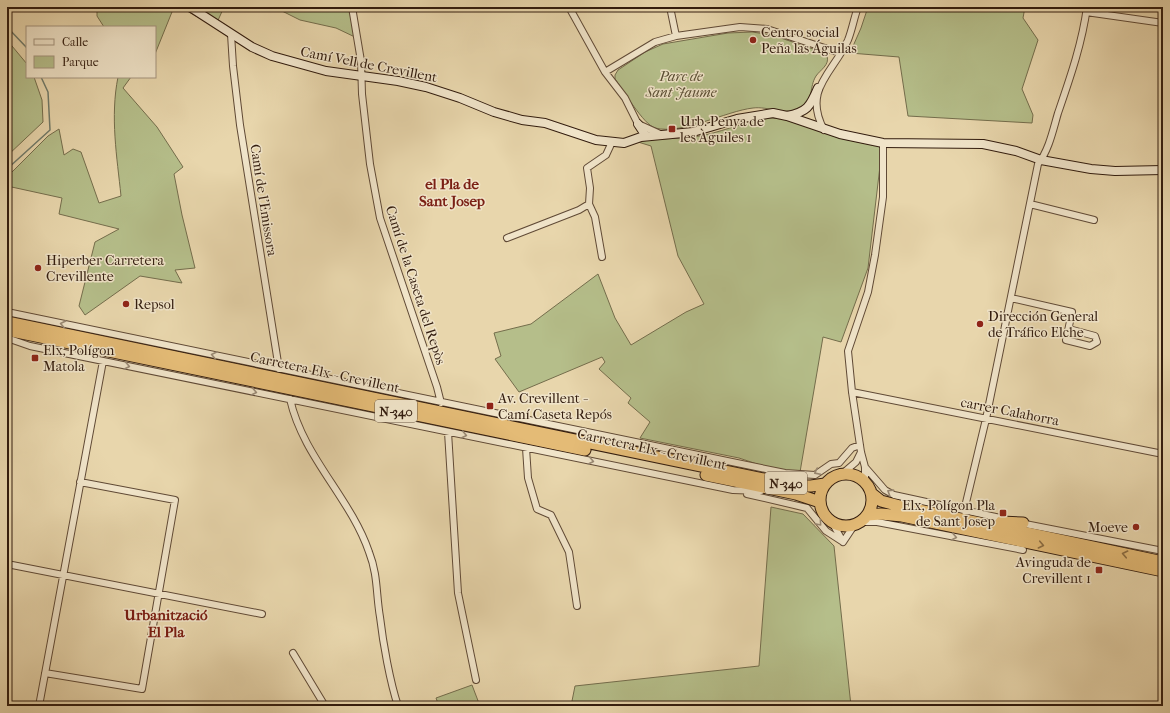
<svg xmlns="http://www.w3.org/2000/svg" width="1170" height="713" font-family="'IM FELL French Canon',serif">
<style>
.green{fill:#b5be8a;stroke:#746d4c}
.lines{fill:none;stroke-linecap:round;stroke-linejoin:round}
.stream{stroke:#6f7a6a;stroke-width:1.5}
.street-casing{stroke:#604a36;stroke-width:8}
.secondary-casing{stroke:#321c0e;stroke-width:10}
.highway-casing{stroke:#321c0e;stroke-width:13}
.street{stroke:#f0e4c9;stroke-width:6}
.secondary{stroke:#f0e4c9;stroke-width:8}
.highway{stroke:#e4bb76;stroke-width:11}
.oneway{stroke:#9a8a75}
.oneway2{stroke:#8b6c42}
.poi-dot{fill:#8f2418;stroke:#f0e4c9;stroke-width:1.5}
.labels{text-anchor:middle;stroke-width:3;stroke-linejoin:round;paint-order:stroke}
.shield{fill:#f0e4c9;stroke:#6b5846;stroke-width:1}
.shield-label{font-size:13px;font-weight:bold;fill:#321c0e}
.poi-label{font-size:14px;fill:#321c0e;stroke:#f0e4c9;text-anchor:start}
.street-label{font-size:14px;fill:#321c0e;stroke:#f0e4c9}
.park-label{font-size:14px;font-style:italic;fill:#594d33;stroke:#f0e4c9}
.neighbourhood-label{font-size:15px;font-weight:bold;fill:#7a1f14;stroke:#f0e4c9}
</style>
<rect width="100%" height="100%" fill="#e8d6ac"/>
<filter id="stains"><feTurbulence type="fractalNoise" baseFrequency=".005" numOctaves="4"/><feColorMatrix values="0 0 0 0 .2 0 0 0 0 .09 0 0 0 0 .02 0 0 0 .5 -.17"/></filter>
<radialGradient id="worn" r=".72"><stop offset=".6" stop-color="#630" stop-opacity="0"/><stop offset="1" stop-color="#630" stop-opacity=".3"/></radialGradient>
<path class="green" d="M97 7H174L155 54V27H104L97 16Z
M180 7H224L215 27Z
M274 7H354L357 38 336 28 300 20Z
M868 7H1025L1023 18 1038 40 1022 89 1033 115 1032 123 908 116 899 57 850 53 861 28Z
M752 32 772 35 822 52 827 56C830 65 820 70 816 76 809 87 814 100 801 108 787 116 768 106 753 108 726 111 682 135 655 128 643 124 624 91 615 79V75L618 70 645 52 663 44 728 33Z
M7 40 27 64V77H34L42 100 43 122 7 156Z
M118 77H131L123 88 157 127 183 167 174 174 182 215 195 268 175 270 182 283 140 276 85 315 79 306 95 242 119 229 59 214 62 198 7 186V180L11 173 48 136 59 129 64 155 73 149 81 152 99 203 121 196C117 157 110 117 118 77Z
M770 118 784 119 839 138 878 146 882 149 868 268 841 342 823 337 799 478 739 458 640 438 650 422 628 403 631 398 599 369 605 362 602 357 519 392 495 359 501 356 494 333 531 324 598 274 615 318 631 345 686 312 704 304 678 256 651 146 638 142C661 137 682 140 705 135 727 130 747 121 770 118Z
M771 507 803 514 834 546 851 706H571L575 686 759 666Z
M472 685 480 706H439L436 698Z"/>
<g class="lines">
<path class="stream" d="M7 27 27 48
M7 169 50 130 48 92 41 77"/>
<g class="street-casing">
<path id="street" d="M352 7 361 61 362 94 370 164 380 218 437 387 441 403
M569 7 605 72 625 98 638 124 660 134
M670 7 676 36
M1086 12 1163 23
M231 34 233 66 240 125 279 369
M605 72 655 42 676 36 740 27 767 29 840 53
M824 130C802 89 834 72 848 40 852 30 854 18 858 7
M589 204 595 217 602 257
M1030 204 1094 220
M507 238 579 210 589 204 590 188 587 168 606 155 612 142
M1011 298 1072 312 1066 340 1090 346 1097 342 1095 336 1069 329
M7 312 785 473 815 475 831 464 839 463 852 448 860 445
M7 338 30 346 733 490 761 491
M852 392 1163 454
M290 399C303 457 350 497 369 552 378 575 376 594 380 617 383 643 390 682 398 706
M448 432 458 593 476 680
M526 448 528 478 537 509 551 515 569 552 577 606
M865 467 885 490 894 495 1005 519
M842 474 856 462 861 452
M865 482V467L861 452 852 392 848 351 868 292 875 255 883 197V143
M747 494 807 508 826 531 843 542
M964 511 986 419 1038 164C1049 150 1053 130 1058 113 1070 78 1082 44 1087 7
M832 522 843 542
M861 522H877L1023 550
M1020 523 1163 551
M843 542 855 524
M7 564 262 614
M293 653 325 706
M45 673 142 689 175 500 80 482
M39 706 103 361"/>
</g>
<g class="secondary-casing">
<path id="secondary" d="M190 7 252 47 272 56 326 71 398 81 426 87 460 98 494 112 522 120 545 123 596 140 624 143 641 137 693 132 737 119 773 113 787 116 840 134 883 143 983 144 1016 151 1041 160 1091 169 1115 171 1163 170
M787 116C807 112 810 107 818 88
M638 124 646 136"/>
</g>
<g class="highway-casing">
<path id="highway" d="M7 322 797 486H811L825 484
M7 330 585 450
M820 500a26 26 0 1 1 52 0a26 26 0 1 1-52 0Z
M706 475 796 494 820 502
M871 493 881 501 900 506 1163 562
M867 515 881 514 902 516 1163 571
M1001 522 1023 523"/>
</g>
<use href="#street" class="street"/>
<use href="#secondary" class="secondary"/>
<use href="#highway" class="highway"/>
</g>
<defs><path id="oneway-chevron" d="M-2-3.5L2.5 0L-2 3.5" fill="none" stroke-width="1.6" stroke-linecap="round" stroke-linejoin="round"/></defs>
<g class="oneway">
<use href="#oneway-chevron" transform="translate(63 324) rotate(-168)"/>
<use href="#oneway-chevron" transform="translate(214 355) rotate(-168)"/>
<use href="#oneway-chevron" transform="translate(127 366) rotate(11)"/>
<use href="#oneway-chevron" transform="translate(254 392) rotate(12)"/>
<use href="#oneway-chevron" transform="translate(464 435) rotate(12)"/>
<use href="#oneway-chevron" transform="translate(591 461) rotate(12)"/>
<use href="#oneway-chevron" transform="translate(817 472) rotate(153)"/>
<use href="#oneway-chevron" transform="translate(890 492) rotate(-148)"/>
<use href="#oneway-chevron" transform="translate(819 523) rotate(50)"/>
<use href="#oneway-chevron" transform="translate(954 537) rotate(11)"/>
</g>
<g class="oneway2">
<use href="#oneway-chevron" transform="translate(1041 545) rotate(12)"/>
<use href="#oneway-chevron" transform="translate(1125 554) rotate(-168)"/>
</g>
<g class="poi-dot">
<circle cx="753" cy="40" r="4"/>
<rect x="668" y="125" width="8" height="8" rx="2"/>
<circle cx="38" cy="268" r="4"/>
<circle cx="126" cy="304" r="4"/>
<circle cx="980" cy="324" r="4"/>
<rect x="31" y="354" width="8" height="8" rx="2"/>
<rect x="486" y="402" width="8" height="8" rx="2"/>
<rect x="999" y="509" width="8" height="8" rx="2"/>
<circle cx="1136" cy="527" r="4"/>
<rect x="1095" y="566" width="8" height="8" rx="2"/>
</g>
<g class="labels">
<g class="shield">
<rect x="375" y="400" width="42" height="22" rx="3"/>
<rect x="765" y="472" width="42" height="22" rx="3"/>
</g>
<g class="shield-label">
<text x="396" y="416">N-340</text>
<text x="786" y="488">N-340</text>
</g>
<g class="poi-label">
<text x="761" y="37">Centro social<tspan x="761" dy="16">Peña las Águilas</tspan></text>
<text x="680" y="126">Urb. Penya de<tspan x="680" dy="16">les Àguiles 1</tspan></text>
<text x="46" y="265">Hiperber Carretera<tspan x="46" dy="16">Crevillente</tspan></text>
<text x="134" y="309">Repsol</text>
<text x="988" y="321">Dirección General<tspan x="988" dy="16">de Tráfico Elche</tspan></text>
<text x="43" y="355">Elx, Polígon<tspan x="43" dy="16">Matola</tspan></text>
<text x="498" y="403">Av. Crevillent -<tspan x="498" dy="16">Camí Caseta Repós</tspan></text>
<text x="995" y="510" text-anchor="end">Elx, Polígon Pla<tspan x="995" dy="16">de Sant Josep</tspan></text>
<text x="1128" y="532" text-anchor="end">Moeve</text>
<text x="1091" y="567" text-anchor="end">Avinguda de<tspan x="1091" dy="16">Crevillent 1</tspan></text>
</g>
<g class="street-label">
<text transform="translate(369 64) rotate(11)" y="5">Camí Vell de Crevillent</text>
<text transform="translate(264 200) rotate(81)" y="5">Camí de l'Emissora</text>
<text transform="translate(416 285) rotate(72)" y="5">Camí de la Caseta del Repòs</text>
<text transform="translate(325 372) rotate(12)" y="5">Carretera Elx - Crevillent</text>
<text transform="translate(1010 411) rotate(11)" y="5">carrer Calahorra</text>
<text transform="translate(652 449) rotate(12)" y="5">Carretera Elx - Crevillent</text>
</g>
<g class="park-label">
<text x="681" y="81">Parc de<tspan x="681" dy="16">Sant Jaume</tspan></text>
</g>
<g class="neighbourhood-label">
<text x="452" y="189">el Pla de<tspan x="452" dy="17">Sant Josep</tspan></text>
<text x="166" y="620">Urbanització<tspan x="166" dy="17">El Pla</tspan></text>
</g>
</g>
<rect width="1170" height="713" fill="none" stroke="#e8d6ac" stroke-width="24"/>
<rect x="8" y="8" width="1154" height="697" fill="none" stroke="#321c0e" stroke-width="2"/>
<rect x="12" y="12" width="1146" height="689" fill="none" stroke="#321c0e"/>
<rect x="26" y="26" width="130" height="52" fill="#f0e4c9" stroke="#a4947e"/>
<rect x="34" y="39" width="20" height="6" fill="#f0e4c9" stroke="#a4947e"/>
<text x="62" y="46" font-size="12" fill="#321c0e">Calle</text>
<rect x="34" y="56" width="20" height="12" fill="#b5be8a" stroke="#a4947e"/>
<text x="62" y="66" font-size="12" fill="#321c0e">Parque</text>
<rect width="100%" height="100%" filter="url(#stains)"/>
<rect width="100%" height="100%" fill="url(#worn)"/>
</svg>
